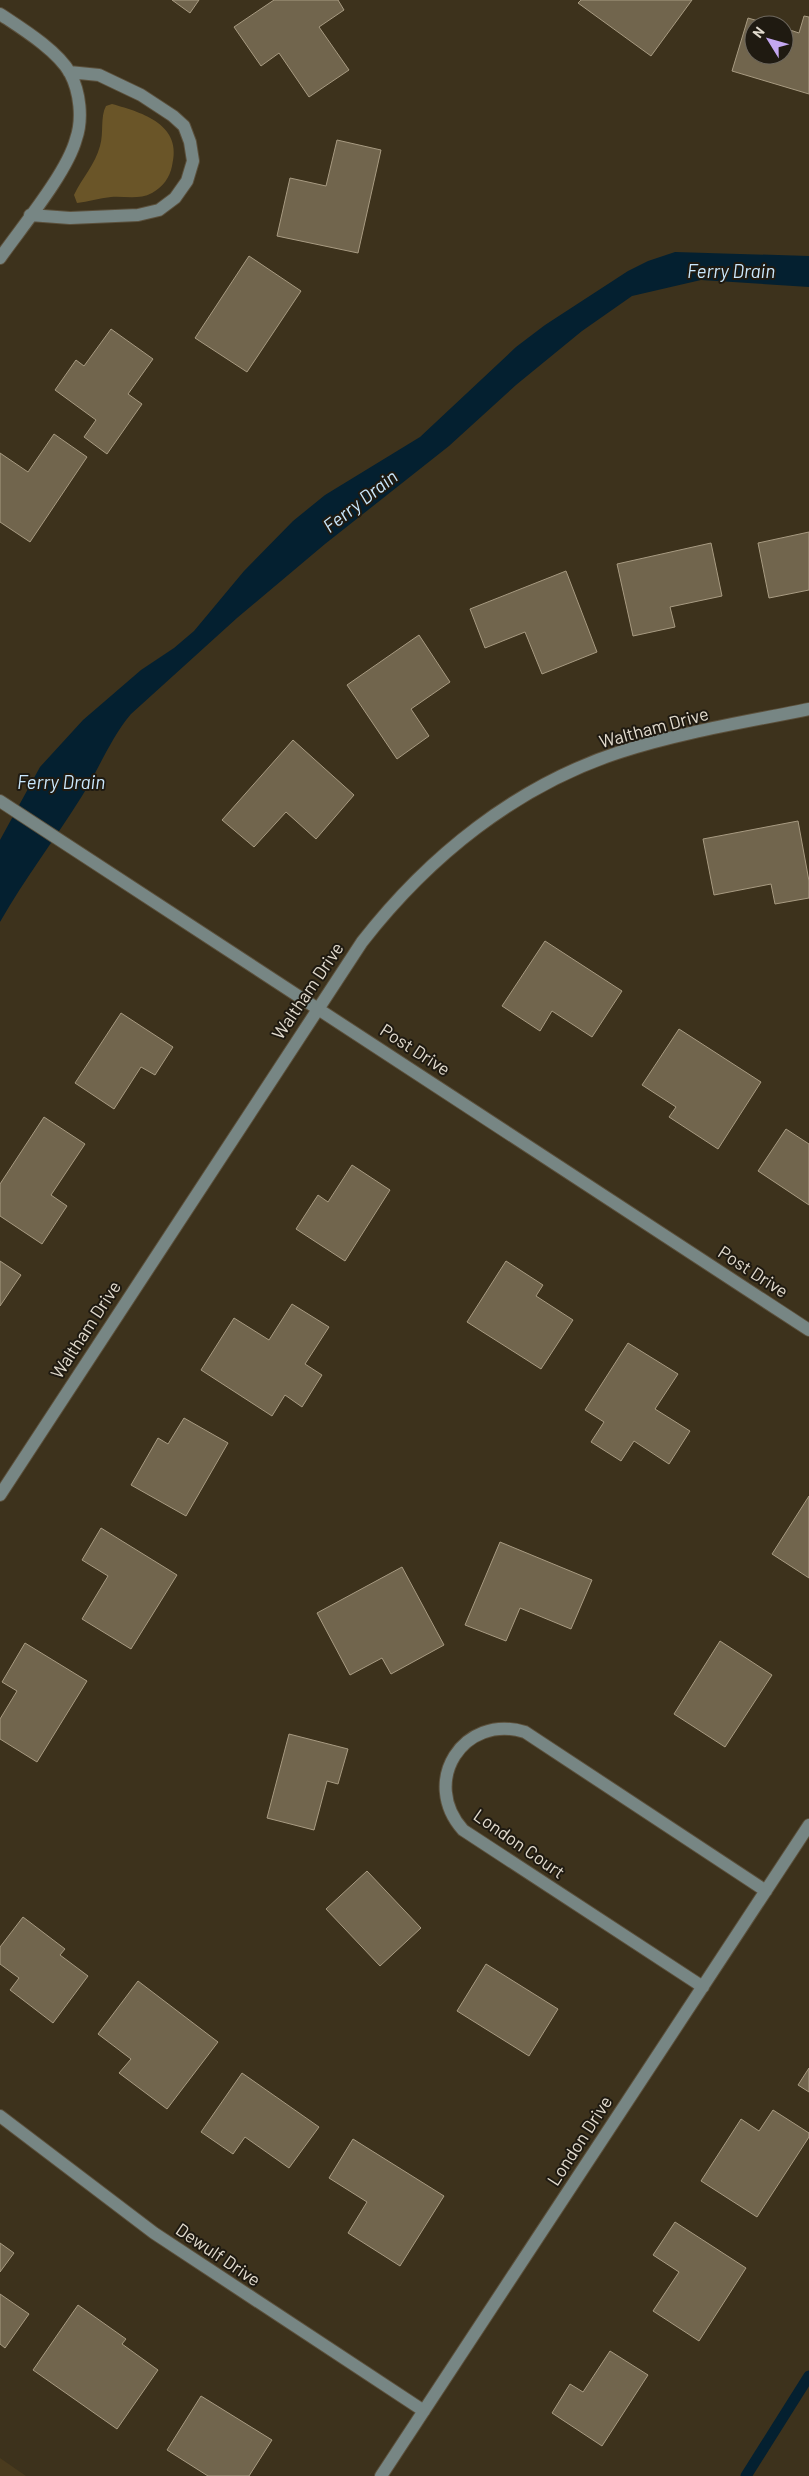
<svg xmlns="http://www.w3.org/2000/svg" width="809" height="2476" font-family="Barlow,sans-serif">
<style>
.built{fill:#4a3b1e}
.green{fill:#6a5528}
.water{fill:#042030}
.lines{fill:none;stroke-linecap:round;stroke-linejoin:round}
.stream{stroke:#042030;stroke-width:11}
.building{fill:#71654d;stroke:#a89b82}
.minor-casing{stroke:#5b503c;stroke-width:14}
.minor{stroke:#778684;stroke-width:12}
.labels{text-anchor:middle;stroke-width:4;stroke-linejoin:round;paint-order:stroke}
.street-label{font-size:18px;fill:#e2dbce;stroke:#1f1a11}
.water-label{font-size:19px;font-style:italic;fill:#cae8fd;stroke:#1f1a11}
</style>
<rect width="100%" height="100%" fill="#3d321c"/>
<path class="built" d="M0 2458 26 2476H0Z"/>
<path class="green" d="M112 104C144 113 183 125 172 166 170 177 163 187 152 193 139 200 125 196 111 197 99 198 88 202 77 203L74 195C82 178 95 165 100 146 104 133 100 117 106 106Z"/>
<path class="water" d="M675 252 809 256V287L701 280 632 296 582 331 516 385 449 446 325 544 237 618 131 714C110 739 99 769 82 796 55 839 25 878 0 922V840L40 767 83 720 141 670 174 648 194 631 244 571 293 521 325 495 420 437 516 347 545 325 628 271 648 261Z"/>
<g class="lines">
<path class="stream" d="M746 2476 809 2376"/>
</g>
<path class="building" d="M172 0H199L190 13Z
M274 0H338L344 10 319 27 349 70 309 97 279 53 261 66 234 27Z
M581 0H692L651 56 578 3Z
M804 16 809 17V94L732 71 748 18 772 25H754V55H784V28L799 33Z
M337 140 381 150 358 253 277 236 290 178 326 186Z
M249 256 301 291 247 372 195 338Z
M111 329 153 359 128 394 142 404 107 454 84 437 96 420 55 390 76 360 84 366Z
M54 434 87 457 30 542 0 522V453L28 472Z
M809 532V590L769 598 758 543Z
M711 543 722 596 670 607 675 627 633 636 617 564Z
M566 571 597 652 542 674 525 632 485 648 470 609Z
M419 635 450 682 411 709 429 736 397 759 347 685Z
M293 740 354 795 316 839 286 812 254 847 222 820Z
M798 821 809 881V898L775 904 771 884 714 895 703 839Z
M545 941 622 991 592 1037 552 1011 540 1031 502 1006Z
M121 1013 173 1047 155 1075 141 1067 114 1109 75 1083Z
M679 1029 761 1082 718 1149 669 1117 676 1107 642 1085Z
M44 1117 85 1144 51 1195 67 1206 42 1244 0 1216V1184Z
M786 1129 809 1144V1205L758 1171Z
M352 1165 390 1190 345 1261 296 1229 318 1195 328 1202Z
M0 1261 21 1275 0 1306Z
M506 1261 543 1285 536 1296 573 1320 541 1369 467 1322Z
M292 1304 329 1327 305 1364 322 1375 302 1407 285 1395 272 1416 201 1370 234 1318 269 1340Z
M628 1343 678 1374 655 1409 690 1431 669 1464 634 1441 621 1461 591 1442 604 1422 585 1410Z
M184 1418 228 1443 186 1516 131 1485 158 1438 168 1444Z
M809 1496V1578L772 1554Z
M101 1528 177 1575 131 1649 82 1619 108 1576 82 1560Z
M500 1542 592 1580 571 1629 520 1608 506 1641 465 1625Z
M402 1567 444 1645 391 1674 382 1658 350 1675 317 1613Z
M720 1641 772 1675 725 1747 674 1714Z
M25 1643 87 1681 37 1762 0 1739V1719L17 1691 2 1682Z
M289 1734 348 1749 338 1784 327 1781 314 1830 267 1818Z
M367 1871 421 1928 380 1966 326 1909Z
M23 1917 65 1949 60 1955 88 1976 53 2023 10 1990 19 1978 0 1964V1947Z
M486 1964 558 2009 529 2056 457 2011Z
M138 1981 218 2042 167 2109 119 2073 131 2059 98 2034Z
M809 2068V2092L798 2085Z
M242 2073 319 2127 289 2168 245 2137 233 2154 201 2132Z
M773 2110 809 2133V2137L757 2217 701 2181 741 2119 759 2131Z
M353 2139 444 2196 400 2266 348 2233 367 2202 329 2178Z
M675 2222 746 2268 699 2341 653 2311 679 2272 653 2255Z
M0 2243 14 2253 0 2272Z
M0 2294 29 2314 5 2348 0 2344Z
M78 2305 126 2339 122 2344 158 2370 117 2429 33 2370Z
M610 2351 648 2375 602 2446 552 2413 570 2384 583 2392Z
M201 2396 272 2440 249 2476H208L167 2450Z"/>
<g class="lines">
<g class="minor-casing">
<path id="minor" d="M0 14C21 28 57 50 70 73 80 92 83 119 76 139 67 173 21 228 0 258
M30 215 70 218 138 215 159 210 175 198 187 181 193 161 190 142 184 126 173 116 141 95 99 75 69 72
M0 801 809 1330
M0 1495 362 942C429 856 516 786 620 752 681 732 746 722 809 709
M703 1987 463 1830C420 1782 463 1713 525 1732L766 1891
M0 2116 154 2233 424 2411
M381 2476 809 1825"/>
</g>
<use href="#minor" class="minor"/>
</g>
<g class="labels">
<g class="street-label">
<text transform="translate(654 728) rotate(-15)" y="6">Waltham Drive</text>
<text transform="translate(308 991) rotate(-56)" y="6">Waltham Drive</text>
<text transform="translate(415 1050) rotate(33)" y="6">Post Drive</text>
<text transform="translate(753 1272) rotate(33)" y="6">Post Drive</text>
<text transform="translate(86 1330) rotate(-57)" y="6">Waltham Drive</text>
<text transform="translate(519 1844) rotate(35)" y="6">London Court</text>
<text transform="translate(580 2141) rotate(-57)" y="6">London Drive</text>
<text transform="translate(218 2255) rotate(34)" y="6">Dewulf Drive</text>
</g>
<g class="water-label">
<text x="731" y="278">Ferry Drain</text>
<text transform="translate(360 501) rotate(-38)" y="7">Ferry Drain</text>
<text x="61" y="789">Ferry Drain</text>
</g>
</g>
<g transform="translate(769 40) rotate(307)"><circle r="24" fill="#1f1a11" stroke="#6d675d"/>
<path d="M0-4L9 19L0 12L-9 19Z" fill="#c4a7f1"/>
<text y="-8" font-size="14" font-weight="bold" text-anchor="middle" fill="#e2dbce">N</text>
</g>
</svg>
